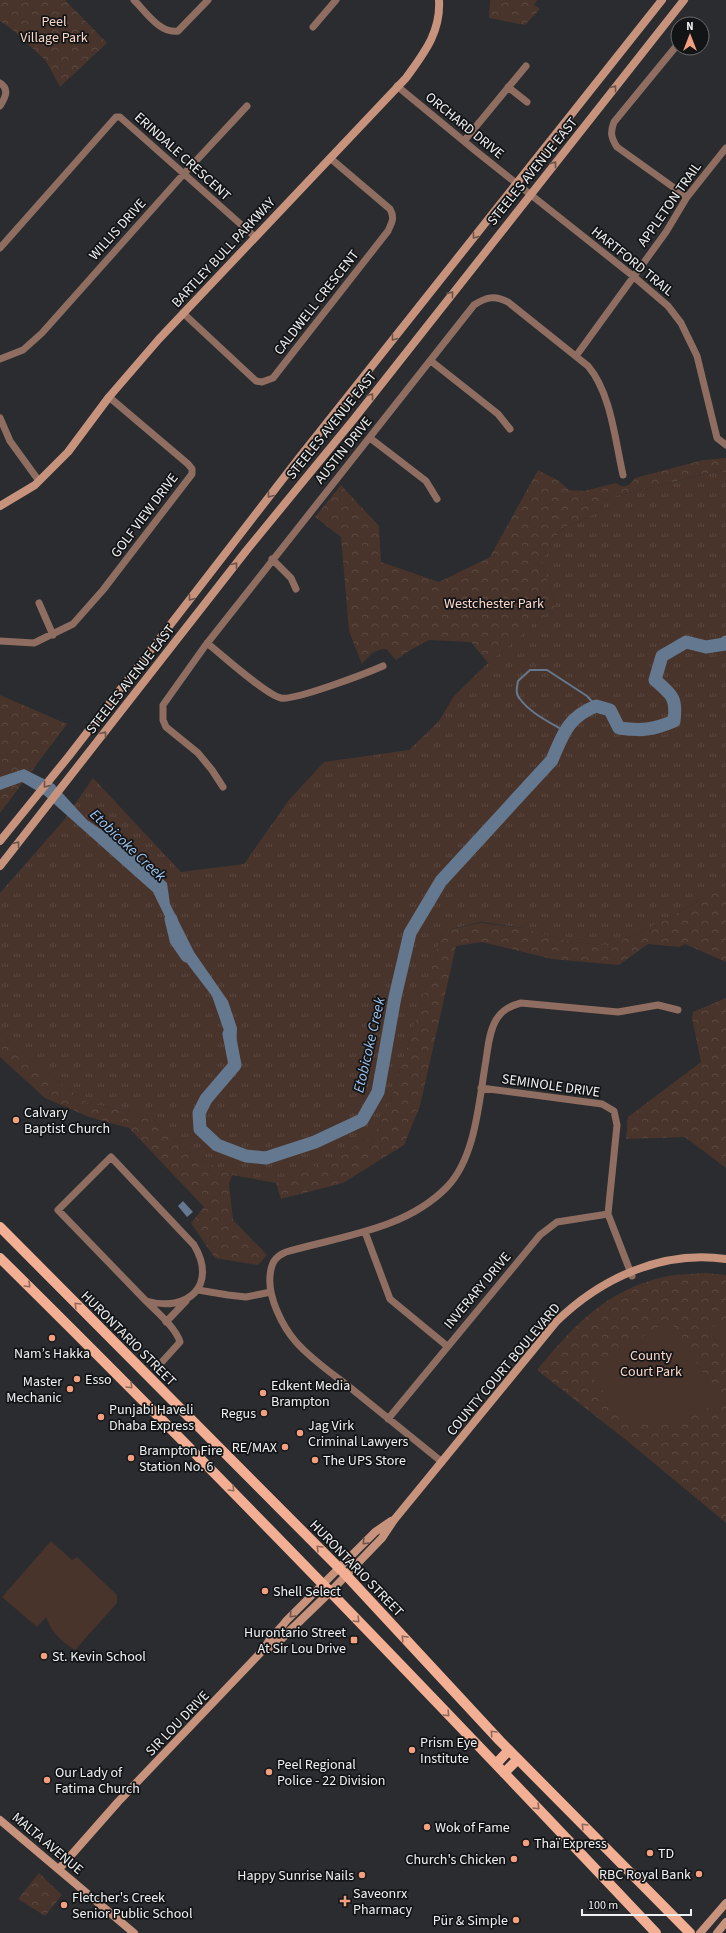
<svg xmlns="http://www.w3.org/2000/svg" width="726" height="1933" font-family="'Source Sans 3',sans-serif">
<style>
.grass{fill:url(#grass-tufts)}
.park{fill:url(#park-crowns)}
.garden{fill:#49342b}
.water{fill:#64788f}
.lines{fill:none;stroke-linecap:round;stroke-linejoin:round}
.stream{stroke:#64788f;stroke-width:2}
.river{stroke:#64788f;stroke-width:13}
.street{stroke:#8f6e61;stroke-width:7}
.secondary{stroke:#c7937d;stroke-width:8}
.primary{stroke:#f2af93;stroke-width:10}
.oneway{stroke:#6d544a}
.oneway2{stroke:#8e695b}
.poi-dot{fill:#f2a07f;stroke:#131416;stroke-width:1.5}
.labels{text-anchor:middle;stroke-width:3.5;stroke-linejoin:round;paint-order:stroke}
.park-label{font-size:14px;fill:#fad7c9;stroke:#131416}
.street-label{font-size:14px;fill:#eef0f2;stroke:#131416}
.poi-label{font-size:14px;fill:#eef0f2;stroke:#131416;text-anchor:start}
.water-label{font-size:15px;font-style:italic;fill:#9dc3ee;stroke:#131416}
</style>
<defs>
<pattern id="grass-tufts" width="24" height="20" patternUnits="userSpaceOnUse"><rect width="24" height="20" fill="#49342b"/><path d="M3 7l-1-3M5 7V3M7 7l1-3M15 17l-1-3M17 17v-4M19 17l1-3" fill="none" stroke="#5b4840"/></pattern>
<pattern id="park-crowns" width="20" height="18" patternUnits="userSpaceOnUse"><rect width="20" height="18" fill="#49342b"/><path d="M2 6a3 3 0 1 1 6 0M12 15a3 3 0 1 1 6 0" fill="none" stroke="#5b4840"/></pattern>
</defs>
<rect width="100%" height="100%" fill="#2a2c2f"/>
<path class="grass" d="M722 470 726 474V886L659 923 609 946 568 941 524 928 481 922 443 931 389 1106 373 1136 334 1158 276 1183 232 1175 192 1154 149 1116 88 1103 38 1067 0 1032V893L64 820 93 778 181 872 244 864 289 800 324 762 409 750 439 721 454 696 488 663 556 606 542 564 551 541 565 527 599 512 608 498Z"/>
<path class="park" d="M0 0H65L107 43 60 87 46 61 14 31 0 21Z
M490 0H537L534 5 540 9 525 25 489 18Z
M726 458V474L721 470 608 498 599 512 565 527 551 541 542 564 556 606 488 663 471 642 429 640 412 649 396 660 386 649C374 649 369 656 362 664L349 631 341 537 315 517 341 485 379 526 381 562 439 582 490 557 538 470 559 481 569 490 584 491 616 483C624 489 630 486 635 478L703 460Z
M0 695 67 724 0 813Z
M726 886V962L685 944 679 947 648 944 619 965 552 959 482 942 456 946 420 1106 404 1145 343 1183 281 1199 276 1183 333 1158 373 1136 389 1106 443 931 480 923 524 928 568 941 609 946 659 923Z
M726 998V1168L685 1137 626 1139 628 1117 701 1062 692 1018 693 1012Z
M0 1032 38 1067 88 1103 149 1116 192 1154 232 1175 229 1184 233 1220 267 1255 258 1265 215 1258 191 1223 204 1207 129 1128 89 1117 45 1098 0 1057Z
M705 1273 726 1275V1523L631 1444 537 1370C575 1324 607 1289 668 1276 680 1274 693 1274 705 1273Z
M39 1873 62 1895 45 1916 18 1899Z"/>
<path class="garden" d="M726 1321V1357L708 1329Z
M665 1322 672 1324 721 1401C692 1415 654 1440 624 1414 611 1402 600 1386 588 1372Z
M51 1541 72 1560 77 1557 117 1595V1603L75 1650C61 1641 52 1633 46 1617L37 1627 2 1597Z"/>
<path class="water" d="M24 769 54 784 87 820 126 846 167 883 170 904 194 952 228 1001 237 1028 236 1052 231 1051 212 996 180 954 176 939 153 892 44 795 22 782 0 790V777Z
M183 1201 193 1212 187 1217 178 1206Z"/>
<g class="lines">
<path class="stream" d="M566 732C551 723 530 713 520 699 515 694 517 687 518 681L530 670H547L587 696 596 706"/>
<path class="river" d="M171 919 176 940 187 956
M229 1034 235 1065 206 1099 199 1113 200 1129 217 1145 246 1156 266 1158 315 1142 362 1120 378 1092 395 997 410 933 441 881 552 760C563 734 568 717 596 706L610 710 619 728C641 731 653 730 674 721 677 697 672 695 655 680L662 656 686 642 706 647 725 644 726 642"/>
<path class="street" d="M134 0C146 12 160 34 178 31L208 0
M313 27 336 0
M678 44 614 122C610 132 611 138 617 147L687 197
M0 83C10 89 5 98 0 106
M397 86 477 152 633 276 668 306 681 323 697 356 717 438 726 445
M508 87 527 102
M464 141 526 66
M0 248 116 117H120L255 237
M183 313 256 381 262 382 273 378 388 231C392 222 395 218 390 209L330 158
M576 356 666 232 687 197 726 148
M0 359 23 350 42 333 180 178 247 106
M431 361 498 414 510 429
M0 418 10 441 39 481
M370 438 426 481 437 499
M272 559 291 578 296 589
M39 603 53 635
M0 641 34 643 73 624 103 590 192 474V469L188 464 109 397
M207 643C221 654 266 695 281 698 294 701 367 673 383 666
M223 787 212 770 198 753 166 727 163 720V705L205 646 474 305C486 297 495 295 508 302L588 366C611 393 615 440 623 475
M481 1088 602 1104 614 1111 617 1125 608 1214 632 1276
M111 1157 194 1245C218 1285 188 1313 146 1301L58 1210Z
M365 1232 390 1299 447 1346
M198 1290 228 1295 246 1297 271 1292
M146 1301C156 1311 176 1328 180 1342L161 1363
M166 1322 186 1301
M388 1419 540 1235 557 1222 608 1214
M442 1462C410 1436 379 1411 347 1385 330 1372 311 1359 296 1342 282 1326 268 1297 270 1276 271 1264 274 1257 286 1252 341 1236 405 1230 447 1187 476 1157 479 1100 486 1060 488 1047 489 1032 496 1020 502 1010 510 1006 521 1003L618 1012 658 1005 678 1010"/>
<path class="secondary" d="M0 506 35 485 68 452 109 397 159 339 406 78C424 53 441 32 439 0
M0 841 69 756 299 458 662 0
M0 866 246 551 354 419 684 0
M265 1648H272L330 1592 382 1538 394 1520 556 1322C601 1278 662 1250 726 1259
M0 1820 134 1933
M59 1869 118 1802 265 1648C269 1637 279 1631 286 1621L375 1532 391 1521
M700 1933 726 1903
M717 1933 726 1922"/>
<path class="primary" d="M0 1227 346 1575 500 1741 690 1933
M0 1258C223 1478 441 1705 656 1933
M496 1764 509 1750
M504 1773 518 1759"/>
</g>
<defs><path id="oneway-chevron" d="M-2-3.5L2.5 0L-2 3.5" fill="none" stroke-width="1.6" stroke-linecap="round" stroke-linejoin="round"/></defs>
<g class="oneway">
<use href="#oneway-chevron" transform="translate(614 88) rotate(-52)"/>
<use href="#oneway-chevron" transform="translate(554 164) rotate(-52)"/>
<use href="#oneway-chevron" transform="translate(475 236) rotate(128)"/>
<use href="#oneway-chevron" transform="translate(451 294) rotate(-51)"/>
<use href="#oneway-chevron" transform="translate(394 338) rotate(128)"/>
<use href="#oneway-chevron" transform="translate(371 396) rotate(-52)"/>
<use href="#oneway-chevron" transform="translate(270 495) rotate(128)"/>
<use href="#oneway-chevron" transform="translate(235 565) rotate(-52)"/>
<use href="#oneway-chevron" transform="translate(191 598) rotate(128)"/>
<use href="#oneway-chevron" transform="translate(104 734) rotate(-52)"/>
<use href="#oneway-chevron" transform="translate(46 785) rotate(129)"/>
<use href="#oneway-chevron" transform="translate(17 844) rotate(-53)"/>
<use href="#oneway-chevron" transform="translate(365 1542) rotate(135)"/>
<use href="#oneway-chevron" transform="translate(292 1615) rotate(134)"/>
</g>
<g class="oneway2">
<use href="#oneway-chevron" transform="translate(28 1285) rotate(45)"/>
<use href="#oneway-chevron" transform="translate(77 1305) rotate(-134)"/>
<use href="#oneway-chevron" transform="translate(130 1386) rotate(45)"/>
<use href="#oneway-chevron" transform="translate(232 1489) rotate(45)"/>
<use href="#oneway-chevron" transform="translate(319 1548) rotate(-135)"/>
<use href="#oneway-chevron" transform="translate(357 1620) rotate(46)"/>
<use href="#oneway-chevron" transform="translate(404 1638) rotate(-133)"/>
<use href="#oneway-chevron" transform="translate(447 1714) rotate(46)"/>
<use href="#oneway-chevron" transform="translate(493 1733) rotate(-133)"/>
<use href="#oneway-chevron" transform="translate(537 1807) rotate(46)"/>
<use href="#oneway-chevron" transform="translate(584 1826) rotate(-135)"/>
</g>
<g class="poi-dot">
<circle cx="16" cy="1120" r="4"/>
<circle cx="52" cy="1338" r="4"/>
<circle cx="77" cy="1379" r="4"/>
<circle cx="70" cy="1389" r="4"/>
<circle cx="263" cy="1393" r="4"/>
<circle cx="264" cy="1413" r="4"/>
<circle cx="101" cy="1417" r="4"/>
<circle cx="300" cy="1433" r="4"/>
<circle cx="285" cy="1447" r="4"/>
<circle cx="131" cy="1458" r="4"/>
<circle cx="315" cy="1460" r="4"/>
<circle cx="265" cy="1591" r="4"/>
<rect x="350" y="1636" width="8" height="8" rx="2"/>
<circle cx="44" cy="1656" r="4"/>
<circle cx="412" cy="1750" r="4"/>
<circle cx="269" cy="1772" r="4"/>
<circle cx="47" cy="1780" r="4"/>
<circle cx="427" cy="1827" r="4"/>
<circle cx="526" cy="1843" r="4"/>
<circle cx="650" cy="1853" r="4"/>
<circle cx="514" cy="1859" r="4"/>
<circle cx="699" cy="1874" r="4"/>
<circle cx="362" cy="1875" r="4"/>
<path d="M343 1895h4v4h4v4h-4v4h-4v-4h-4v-4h4z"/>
<circle cx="64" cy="1905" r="4"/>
<circle cx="516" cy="1920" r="4"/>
</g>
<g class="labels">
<g class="park-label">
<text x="54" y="26">Peel<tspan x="54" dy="16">Village Park</tspan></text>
<text x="494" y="608">Westchester Park</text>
<text x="651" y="1360">County<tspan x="651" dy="16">Court Park</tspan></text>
</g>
<g class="street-label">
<text transform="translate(465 125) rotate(39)" y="5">ORCHARD DRIVE</text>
<text transform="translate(183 156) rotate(42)" y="5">ERINDALE CRESCENT</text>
<text transform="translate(532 171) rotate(-51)" y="5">STEELES AVENUE EAST</text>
<text transform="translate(669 204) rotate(-55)" y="5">APPLETON TRAIL</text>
<text transform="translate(117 229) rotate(-48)" y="5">WILLIS DRIVE</text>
<text transform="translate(223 252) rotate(-47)" y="5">BARTLEY BULL PARKWAY</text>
<text transform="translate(633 261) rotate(39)" y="5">HARTFORD TRAIL</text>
<text transform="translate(316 302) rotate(-52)" y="5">CALDWELL CRESCENT</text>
<text transform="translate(331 425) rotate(-51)" y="5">STEELES AVENUE EAST</text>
<text transform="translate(343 450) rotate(-51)" y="5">AUSTIN DRIVE</text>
<text transform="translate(144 515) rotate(-53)" y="5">GOLF VIEW DRIVE</text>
<text transform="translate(130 679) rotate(-52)" y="5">STEELES AVENUE EAST</text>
<text transform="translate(551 1085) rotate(8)" y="5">SEMINOLE DRIVE</text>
<text transform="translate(477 1290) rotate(-50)" y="5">INVERARY DRIVE</text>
<text transform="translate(129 1338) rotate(45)" y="5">HURONTARIO STREET</text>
<text transform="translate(503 1369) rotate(-50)" y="5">COUNTY COURT BOULEVARD</text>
<text transform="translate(357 1568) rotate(46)" y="5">HURONTARIO STREET</text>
<text transform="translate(177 1723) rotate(-46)" y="5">SIR LOU DRIVE</text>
<text transform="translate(48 1843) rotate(40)" y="5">MALTA AVENUE</text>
</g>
<g class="poi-label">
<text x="24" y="1117">Calvary<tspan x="24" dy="16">Baptist Church</tspan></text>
<text x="52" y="1358" text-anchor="middle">Nam’s Hakka</text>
<text x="85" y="1384">Esso</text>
<text x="62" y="1386" text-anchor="end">Master<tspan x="62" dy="16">Mechanic</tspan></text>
<text x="271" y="1390">Edkent Media<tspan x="271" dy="16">Brampton</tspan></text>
<text x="109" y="1414">Punjabi Haveli<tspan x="109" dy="16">Dhaba Express</tspan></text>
<text x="256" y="1418" text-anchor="end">Regus</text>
<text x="308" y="1430">Jag Virk<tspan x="308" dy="16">Criminal Lawyers</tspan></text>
<text x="277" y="1452" text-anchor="end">RE/MAX</text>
<text x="139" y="1455">Brampton Fire<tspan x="139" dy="16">Station No. 6</tspan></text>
<text x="323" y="1465">The UPS Store</text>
<text x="273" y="1596">Shell Select</text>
<text x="346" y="1637" text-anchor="end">Hurontario Street<tspan x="346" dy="16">At Sir Lou Drive</tspan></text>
<text x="52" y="1661">St. Kevin School</text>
<text x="420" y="1747">Prism Eye<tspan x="420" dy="16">Institute</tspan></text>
<text x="277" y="1769">Peel Regional<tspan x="277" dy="16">Police - 22 Division</tspan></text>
<text x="55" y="1777">Our Lady of<tspan x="55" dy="16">Fatima Church</tspan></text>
<text x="435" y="1832">Wok of Fame</text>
<text x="534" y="1848">Thaï Express</text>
<text x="658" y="1858">TD</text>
<text x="506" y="1864" text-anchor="end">Church's Chicken</text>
<text x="691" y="1879" text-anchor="end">RBC Royal Bank</text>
<text x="354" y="1880" text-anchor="end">Happy Sunrise Nails</text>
<text x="353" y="1898">Saveonrx<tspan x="353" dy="16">Pharmacy</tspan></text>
<text x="72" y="1902">Fletcher's Creek<tspan x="72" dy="16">Senior Public School</tspan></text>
<text x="508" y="1925" text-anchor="end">Pür &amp; Simple</text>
</g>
<g class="water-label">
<text transform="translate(128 845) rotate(43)" y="5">Etobicoke Creek</text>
<text transform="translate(369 1045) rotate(-77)" y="5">Etobicoke Creek</text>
</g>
</g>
<g transform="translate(690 36)"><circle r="19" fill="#131416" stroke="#6b6c6e"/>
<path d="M0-3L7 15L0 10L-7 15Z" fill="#f2a07f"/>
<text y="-6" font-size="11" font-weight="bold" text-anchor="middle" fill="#eef0f2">N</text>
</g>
<path d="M582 1909v6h109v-6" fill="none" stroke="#eef0f2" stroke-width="2"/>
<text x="588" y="1909" font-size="12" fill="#eef0f2" stroke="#131416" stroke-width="3" paint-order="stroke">100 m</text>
</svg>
